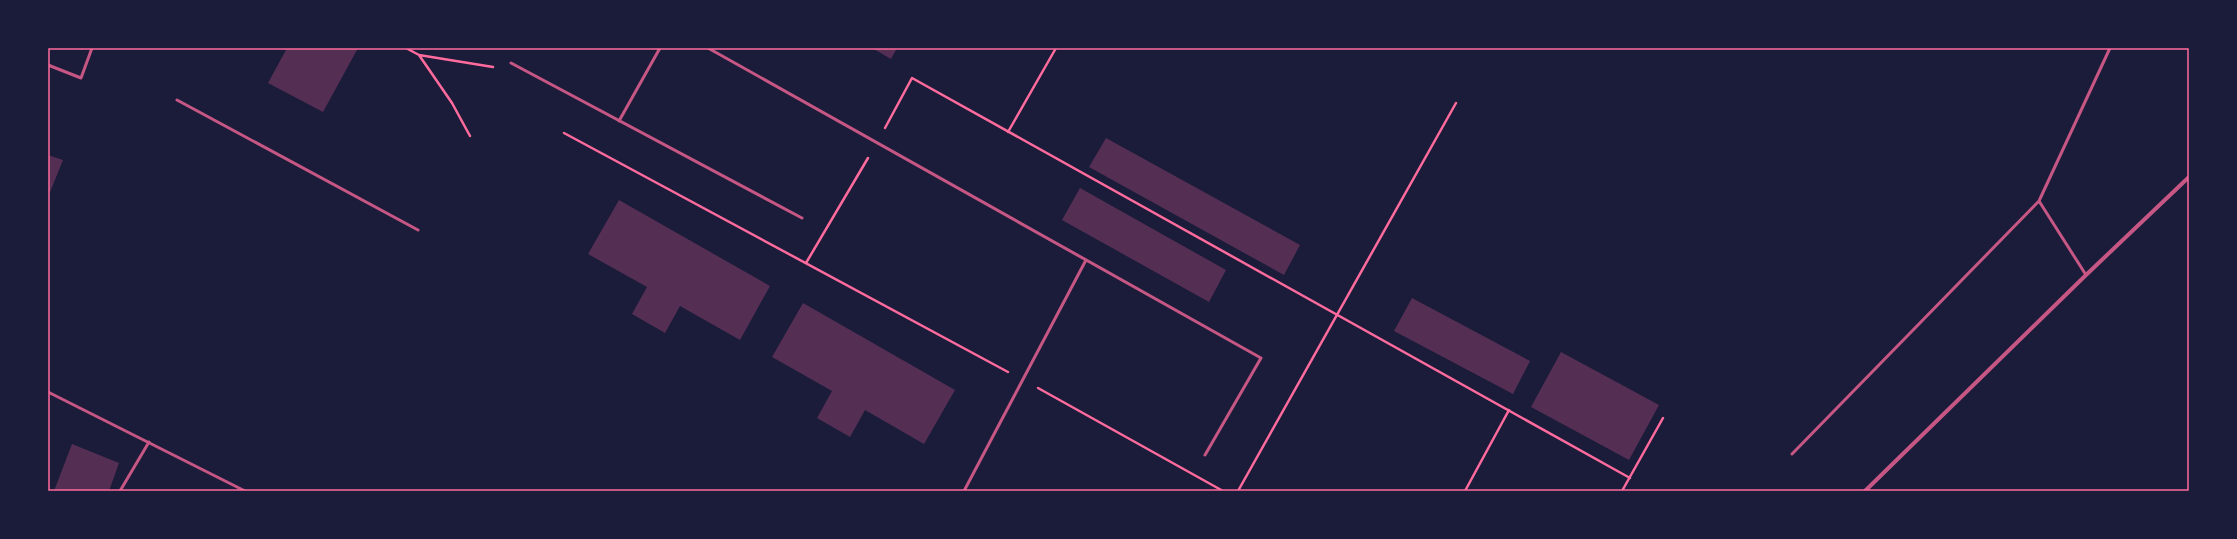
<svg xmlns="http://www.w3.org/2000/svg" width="2237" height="539" font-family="Roboto,sans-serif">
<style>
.building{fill:#542f53}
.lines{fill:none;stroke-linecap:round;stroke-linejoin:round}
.path{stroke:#ff6b9d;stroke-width:2.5}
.service{stroke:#c65784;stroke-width:3}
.minor{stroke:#c65784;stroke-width:4}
.neatline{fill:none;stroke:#ff6b9d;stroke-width:1.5}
</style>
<rect width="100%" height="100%" fill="#1b1b3a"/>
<path class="building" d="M287 48H358L323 112 268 83Z
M872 48H897L891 59Z
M1106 138 1300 245 1284 275 1089 167Z
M48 155 63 160 48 197Z
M1080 188 1226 270 1209 302 1062 220Z
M619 200 770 286 740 340 680 306 665 333 632 314 647 287 588 254Z
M1412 298 1530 361 1513 394 1394 331Z
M803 303 955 390 924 444 865 410 850 437 817 418 832 391 772 357Z
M1561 352 1659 405 1629 460 1531 407Z
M72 444 119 463 109 491H54Z"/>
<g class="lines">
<path class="path" d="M406 48 419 55 452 103 470 136
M419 55 493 67
M885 128 912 78 1630 478
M1008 132 1056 48
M564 133 1008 372
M806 263 868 158
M1038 388 1223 491
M1238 491 1456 103
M1465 491 1509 410
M1622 491 1663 418"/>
<path class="service" d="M708 48 1261 358 1205 455
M511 63 802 218
M48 65 81 78 92 48
M177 100 418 230
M619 121 660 48
M2086 275 2039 201 2110 48
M48 392 245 491
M1792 454 2039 201
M120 491 149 442
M964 491 1086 260"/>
<path class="minor" d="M1865 491 2086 275 2189 177"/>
</g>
<rect width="2237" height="539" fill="none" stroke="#1b1b3a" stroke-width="98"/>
<rect x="49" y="49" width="2139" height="441" class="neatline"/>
</svg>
